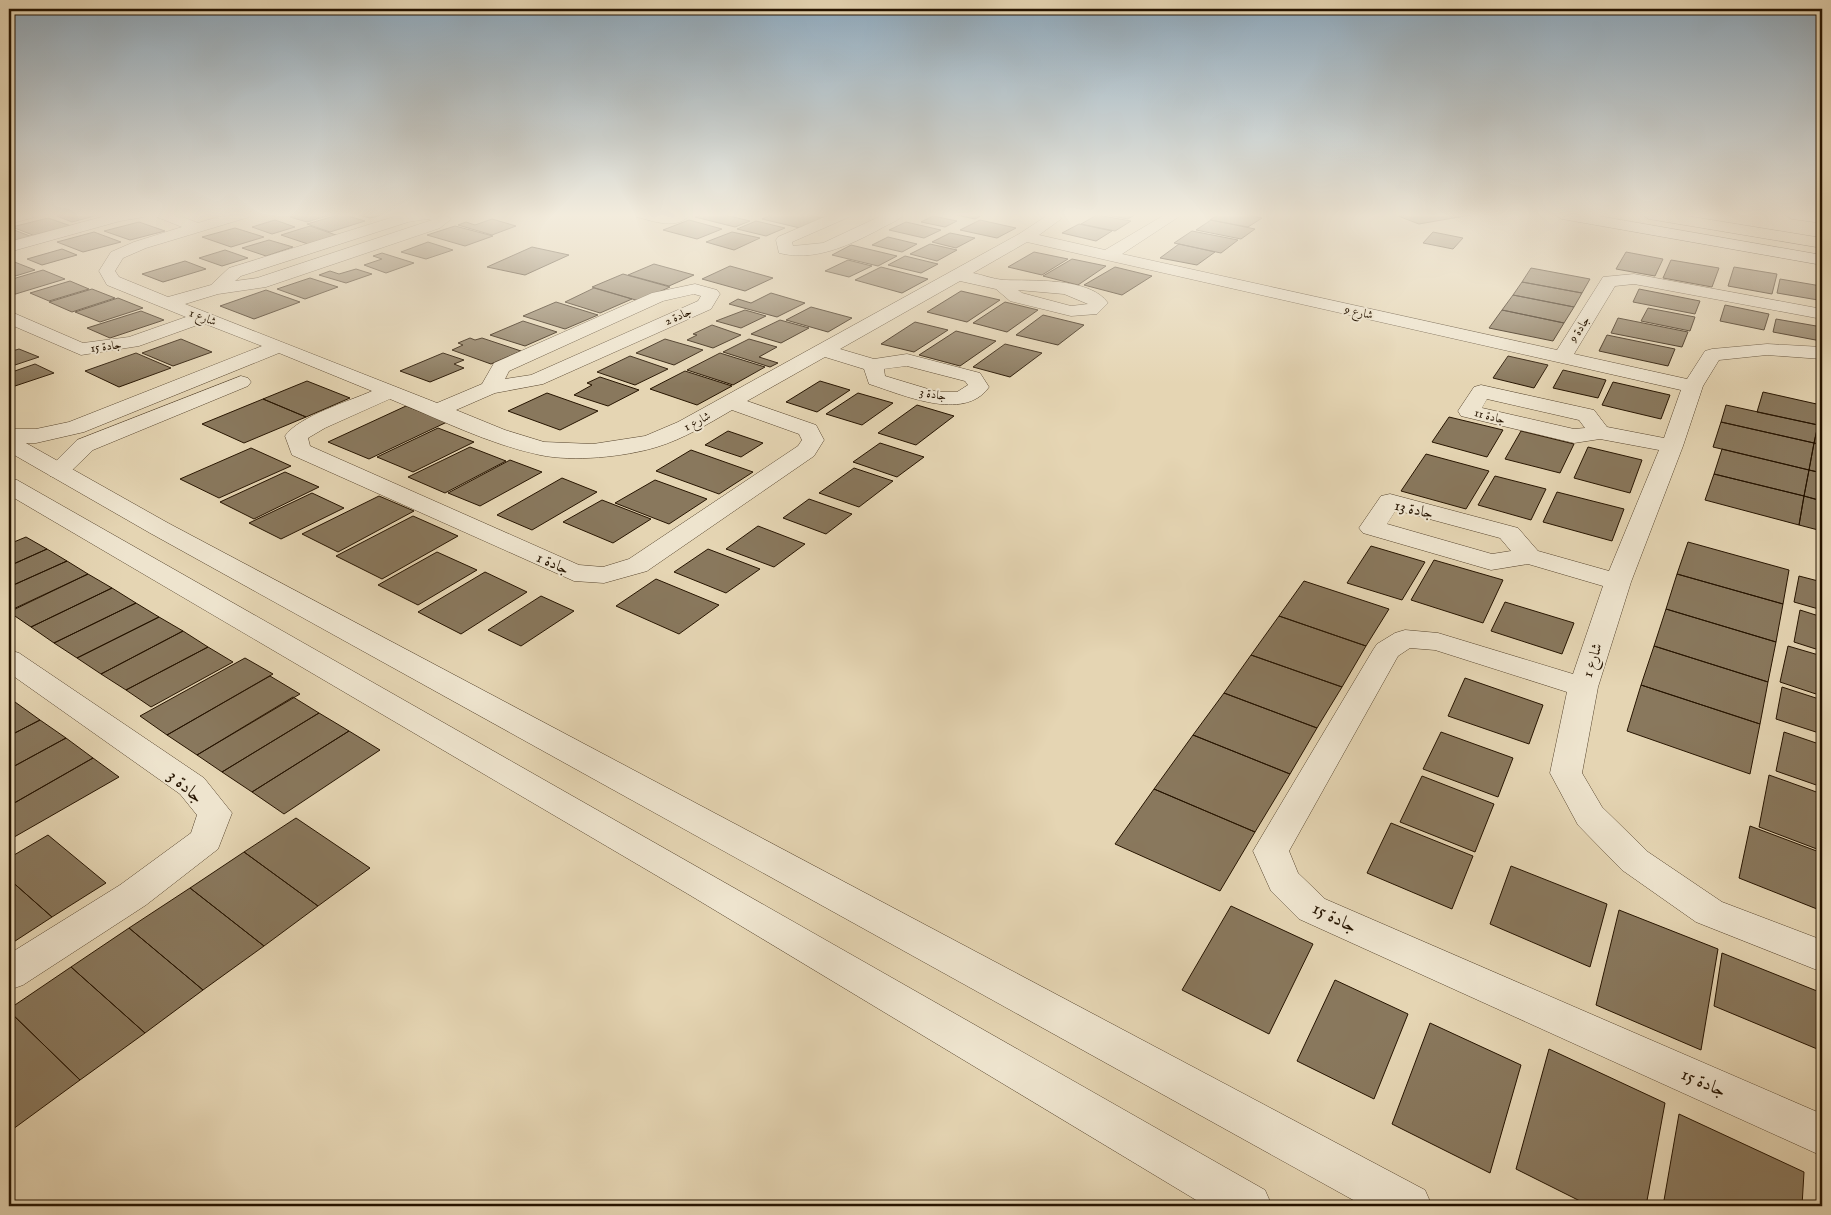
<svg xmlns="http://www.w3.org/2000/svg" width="1831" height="1215" font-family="'IM FELL English',Amiri,serif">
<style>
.building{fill:#89785d;stroke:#261400}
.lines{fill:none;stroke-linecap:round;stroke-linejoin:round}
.minor-casing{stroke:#56442d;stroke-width:1}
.tertiary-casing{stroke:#56442d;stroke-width:1}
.secondary-casing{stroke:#261400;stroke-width:1}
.motorway-casing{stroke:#261400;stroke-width:1}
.minor{fill:#eee4ce;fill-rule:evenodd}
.tertiary{fill:#eee4ce;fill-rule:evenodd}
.secondary{fill:#eee4ce;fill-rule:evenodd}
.motorway{fill:#e5d5b3;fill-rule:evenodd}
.labels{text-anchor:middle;stroke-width:4;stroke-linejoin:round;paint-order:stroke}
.far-street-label{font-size:12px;fill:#261400;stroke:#eee4ce}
.street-label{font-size:15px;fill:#261400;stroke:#eee4ce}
.near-street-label{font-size:18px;fill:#261400;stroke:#eee4ce}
</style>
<rect width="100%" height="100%" fill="#e5d5b3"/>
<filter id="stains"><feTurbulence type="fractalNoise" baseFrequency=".004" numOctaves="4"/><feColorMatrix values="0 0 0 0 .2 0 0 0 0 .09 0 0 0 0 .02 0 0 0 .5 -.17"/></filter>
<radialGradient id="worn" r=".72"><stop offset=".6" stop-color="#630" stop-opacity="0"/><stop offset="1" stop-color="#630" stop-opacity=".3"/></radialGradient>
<path class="building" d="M65 214H102L72 222 57 216Z
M300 214H333L307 222 290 217Z
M341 214 365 221 330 232 307 224Z
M355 214H385L370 218Z
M704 214H721L750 221 735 227 695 217Z
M774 214H804L822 218 800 228 762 219Z
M952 214H984L975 219Z
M1102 214H1136L1128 219Z
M1219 214H1242L1262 218 1248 227 1210 220Z
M1409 214H1476L1419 224 1398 216Z
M1097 215 1131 221 1115 231 1081 224Z
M933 216 957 221 945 227 921 222Z
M48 218 74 227 38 237 12 227Z
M492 219 516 226 492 235 458 225 466 222 475 225Z
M275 220 295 227 272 234 252 227Z
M689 220 722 229 697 239 663 230Z
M980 220 1016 228 997 238 960 230Z
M1211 220 1255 229 1241 239 1196 230Z
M756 221 785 228 766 236 737 229Z
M139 222 165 231 130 240 104 231Z
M906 222 941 230 924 238 889 230Z
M1079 224 1112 231 1096 241 1062 233Z
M310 226 336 235 308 244 281 235Z
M455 226 493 236 465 246 427 235Z
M9 228 35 238 9 245Z
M235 228 264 237 231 247 202 237Z
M1192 231 1238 240 1221 253 1174 243Z
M94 232 121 242 83 252 57 242Z
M732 232 760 238 734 250 706 242Z
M1433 232 1463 238 1453 249 1423 243Z
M950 233 975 238 956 248 932 242Z
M888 237 917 244 902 252 872 245Z
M269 240 293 247 266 256 242 248Z
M428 242 453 250 426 259 401 252Z
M930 244 957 250 937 261 910 254Z
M1179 244 1215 252 1197 265 1160 258Z
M851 245 897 256 878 266 832 255Z
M532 247 569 255 525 275 487 267Z
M62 249 77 255 42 265 27 259Z
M225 250 248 258 222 266 199 258Z
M1034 252 1068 259 1042 275 1008 267Z
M1626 252 1663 259 1655 276 1616 269Z
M382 253 414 263 386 273 364 265 382 259 373 256Z
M905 256 938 264 921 273 888 265Z
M1072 259 1106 266 1078 285 1043 276Z
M848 260 872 266 849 277 825 271Z
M1671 260 1719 268 1712 287 1663 278Z
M9 261H12L35 270 9 278Z
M185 261 206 269 163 282 142 274Z
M654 264 694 275 669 286 628 275Z
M730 266 773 278 745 291 702 279Z
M881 267 928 279 902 293 855 280Z
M1115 267 1152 276 1122 295 1084 285Z
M1734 267 1777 274 1772 294 1728 286Z
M1531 268 1590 279 1582 293 1522 282Z
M356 269 372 274 346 283 319 275 330 271 339 274Z
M43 270 65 279 9 296V280Z
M623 274 670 287 639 301 592 287Z
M310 278 338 287 305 299 277 289Z
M1780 279 1821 286 1818 300 1777 293Z
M70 281 89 289 49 301 30 293Z
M1522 282 1582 293 1574 307 1513 295Z
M594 288 632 299 600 313 565 302Z
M92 289 115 298 72 312 49 302Z
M1639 289 1700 301 1695 314 1633 302Z
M266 290 300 302 254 319 220 306Z
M961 291 1000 300 967 322 927 312Z
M771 293 805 303 777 317 729 304 738 299 751 303Z
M1513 295 1574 307 1564 323 1502 310Z
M118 298 143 308 100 322 75 312Z
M556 302 598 315 565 329 523 316Z
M1005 302 1038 310 1007 332 973 323Z
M1725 305 1769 314 1764 330 1720 321Z
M811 307 852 318 828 332 786 320Z
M1648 308 1695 317 1690 331 1641 321Z
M745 310 766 316 741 328 716 321Z
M1502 310 1564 323 1553 341 1489 328Z
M141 311 164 320 110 338 87 328Z
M1043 315 1084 325 1058 345 1016 335Z
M1618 318 1688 332 1682 347 1611 333Z
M1776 319 1822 327 1821 341 1773 332Z
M780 320 809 328 781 343 751 334Z
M523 321 557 332 525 346 490 335Z
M915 322 948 330 914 352 881 344Z
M712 325 741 335 713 348 687 340 697 335 693 334Z
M956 331 996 341 960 366 919 355Z
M1607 335 1675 349 1668 366 1599 351Z
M470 338 475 340 482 338 521 351 491 364 452 350 463 345 458 343Z
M181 339 212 352 173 366 142 353Z
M665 339 703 350 674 365 636 353Z
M749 339 777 347 759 357 778 363 770 367 723 352Z
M1005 344 1042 353 1010 377 973 367Z
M19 349 39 357 9 367V352Z
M136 353 171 368 119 387 85 371Z
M443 353 464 360 454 364 464 368 430 382 400 371Z
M720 353 765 367 733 385 687 370Z
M630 356 668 369 635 385 597 372Z
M1508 356 1548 365 1534 388 1493 378Z
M35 364 54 373 15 386 9 383V373Z
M1563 370 1606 380 1598 398 1553 388Z
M685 371 732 386 697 405 650 389Z
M600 377 639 390 608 406 574 395 592 385 587 383Z
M307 381 350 398 306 417 263 399Z
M820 381 850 390 817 412 786 402Z
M1613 382 1670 395 1661 419 1602 405Z
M1763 392 1821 405 1818 425 1757 412Z
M547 393 598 411 560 430 508 411Z
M858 393 893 403 862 425 826 414Z
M263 399 306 417 244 443 202 424Z
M917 405 954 416 916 445 878 433Z
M1726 405 1818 425 1814 443 1721 422Z
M406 406 447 422 369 459 328 442Z
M1449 417 1503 430 1487 457 1432 442Z
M1721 422 1814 443 1809 470 1713 447Z
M1818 425 1822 426V445L1814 443Z
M438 428 474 442 413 472 377 457Z
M728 431 763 443 741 457 705 445Z
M1521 431 1574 444 1560 473 1505 459Z
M880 443 924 457 897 477 853 462Z
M1814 443 1822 445V473L1809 470Z
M470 447 506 461 445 493 408 477Z
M1588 447 1642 460 1630 493 1574 478Z
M251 448 291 466 219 498 180 479Z
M1722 449 1809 470 1804 496 1714 474Z
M691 450 753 472 719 494 656 471Z
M1426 454 1489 471 1466 509 1401 491Z
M510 460 542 472 480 506 448 493Z
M854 468 893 481 859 507 819 493Z
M1809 470 1822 473V501L1804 496Z
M285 472 319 487 254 519 220 502Z
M1714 474 1804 496 1799 525 1705 500Z
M1495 476 1546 489 1531 520 1478 505Z
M562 478 597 492 532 530 497 515Z
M655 480 707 499 669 524 615 503Z
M1557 492 1624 509 1612 541 1543 522Z
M312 493 344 508 281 539 249 523Z
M379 496 414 511 338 552 302 534Z
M1804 496 1822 501V531L1799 525Z
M809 499 852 514 826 534 783 518Z
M602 500 651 519 613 543 563 522Z
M413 516 458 536 382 579 336 556Z
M758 526 805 544 774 567 726 549Z
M26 537 47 549 9 566V544Z
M1688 542 1789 570 1783 604 1677 574Z
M1371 546 1425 562 1402 600 1347 583Z
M47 549 67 561 9 587V566Z
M708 549 760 569 726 593 674 572Z
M437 552 477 570 418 605 378 585Z
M1434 560 1503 580 1483 623 1411 600Z
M67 561 88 574 9 611V587Z
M485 572 527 592 461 634 418 612Z
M88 574 112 588 31 627 9 612Z
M1677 574 1783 604 1776 642 1666 609Z
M1799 576 1822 582V610L1794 602Z
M656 579 719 605 679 634 616 606Z
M1304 581 1389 609 1366 646 1279 616Z
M112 588 136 603 54 643 31 627Z
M541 596 574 611 521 646 488 630Z
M1505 602 1574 623 1562 654 1491 631Z
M136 603 159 617 77 658 54 643Z
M1666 609 1776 642 1768 682 1654 646Z
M1800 610 1822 617V651L1794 642Z
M1279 616 1366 646 1342 687 1251 655Z
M159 617 183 631 101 674 77 658Z
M183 631 208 647 126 690 101 674Z
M1654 646 1768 682 1760 724 1641 685Z
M1788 646 1822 656V696L1780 682Z
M208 647 233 662 151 707 126 690Z
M1251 655 1342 687 1317 728 1224 693Z
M245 658 273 674 167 735 140 716Z
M270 676 300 694 197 755 167 735Z
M1465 678 1543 705 1529 744 1448 716Z
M1641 685 1760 724 1750 774 1627 731Z
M1782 687 1822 700V734L1776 719Z
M1224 693 1317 728 1290 774 1193 735Z
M293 697 319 713 222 772 197 755Z
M15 702 40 720 9 736V705Z
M319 713 349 731 252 792 222 772Z
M40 720 66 738 9 769V736Z
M349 731 380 750 284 814 252 792Z
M1441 732 1513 758 1498 797 1423 769Z
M1784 732 1822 745V787L1776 771Z
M1193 735 1290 774 1255 832 1154 789Z
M66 738 93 758 9 806V769Z
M93 758 119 777 9 840V806Z
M1769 775 1822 794V851L1759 827Z
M1422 776 1494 804 1475 852 1400 822Z
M1154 789 1255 832 1220 891 1115 844Z
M296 818 370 868 318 906 244 852Z
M1391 823 1473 856 1452 909 1367 873Z
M1750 826 1822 853V911L1739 878Z
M48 835 106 883 52 917 9 879V858Z
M244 852 318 906 264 946 190 888Z
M1511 866 1607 904 1590 967 1490 924Z
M9 879 52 917 9 945Z
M190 888 264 946 203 990 129 928Z
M1231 906 1313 944 1269 1034 1182 990Z
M1619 910 1718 949 1701 1050 1596 1005Z
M129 928 203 990 145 1033 71 967Z
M1722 953 1822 993V1051L1714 1006Z
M71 967 145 1033 80 1080 9 1011V1009Z
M1335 980 1408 1014 1374 1099 1297 1061Z
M9 1011 80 1080 9 1132Z
M1430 1023 1521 1065 1490 1173 1392 1124Z
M1549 1049 1665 1103 1646 1206H1590L1516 1169Z
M1679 1114 1804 1172 1802 1206H1663Z"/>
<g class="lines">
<g class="minor-casing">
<path id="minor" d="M9 214H38L35 217 9 224Z
M113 214H147L144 217 120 221 9 252V242Z
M155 214H175L198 223 228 214H252L249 217 146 248 123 258 115 271 119 277 168 297 211 285 229 268 400 215 443 214 451 219 440 228 266 287 218 294 185 304 437 403 482 384 494 363 652 293 695 284 717 290 720 294 711 309 543 384 495 393 456 410 505 430 544 442 593 444 645 436 678 422 1019 234 1045 217 1046 214H1060L1061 219 1039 235 1105 250 1166 214H1183L1122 254 1557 350 1603 277 1634 274 1822 309V319L1634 284 1615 286 1574 354 1687 379 1705 351 1712 349 1767 344 1822 347V359L1767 355 1719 360 1703 386 1683 446 1631 582 1598 687 1582 773 1602 807 1648 852 1722 902 1822 940V972L1696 922 1622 870 1578 825 1550 773 1567 692 1435 650 1410 648 1398 656 1289 851 1298 873 1325 899 1822 1114V1156L1299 919 1271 891 1253 851 1373 650 1377 644 1395 633 1405 630 1438 633 1573 674 1603 586 1528 564 1491 570 1363 533 1359 528 1381 496 1390 494 1518 528 1538 551 1609 571 1659 450 1600 439 1574 443 1461 416 1458 411 1474 387 1481 385 1594 410 1607 427 1664 438 1681 390 1027 242 973 273C983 275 993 279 1003 280 1031 281 1090 277 1108 303L1097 314 1071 316 1010 301 996 289 960 281 840 349 874 359 907 354 980 373 989 387C964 423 901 394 869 384L864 369 825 357 747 401 816 425 824 440 814 456 647 571 604 583 574 581 292 455 285 436C299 416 350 401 372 391L279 353 84 432 36 443H9V429H36L69 422 262 346 203 323 139 346 81 355 9 324V311L83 343 129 337 186 317 107 285 99 271 111 252 134 242 182 227 157 217ZM427 219 432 220 257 278 235 281 241 276 408 222ZM1018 290 1064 294 1088 304 1071 306 1022 293ZM694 294 701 296 698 301 531 375 505 379 509 371 663 301ZM907 366 965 381 968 385 957 392H938L885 376 884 369ZM390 399C439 419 488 444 540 455 573 462 624 457 657 447 683 439 708 424 732 410L799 434 802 440 798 446 629 559 603 567 579 565 310 446 308 438 325 428ZM1487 399 1579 420 1585 428 1574 429 1482 408ZM1396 510 1500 538 1511 551 1492 554 1387 524Z
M634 214H690C678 231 653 221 637 217Z
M831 214H852L849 217 792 242 793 246 823 243 885 214H904C899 221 888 224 880 229 850 245 815 262 779 253L776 240 778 237Z
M241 376 248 378 251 382 248 386 93 450 66 476 58 478 50 476 46 471 77 440Z
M9 650 19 653 204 778 232 813 218 849 146 905 23 985 9 990V954L120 885 191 833 197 815 180 794 9 673Z"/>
</g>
<g class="tertiary-casing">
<path id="tertiary" d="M9 436 17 438 168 523 1425 1190 1432 1206H1364L150 533 9 452Z
M9 478 17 480 1265 1190 1272 1206H1206L688 894 9 495Z"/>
</g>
<g class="secondary-casing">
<path id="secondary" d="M1554 214H1587L1822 255V265L1562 219Z
M1784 214H1822V223L1792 219Z"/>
</g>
<g class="motorway-casing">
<path id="motorway" d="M1641 214H1675L1822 238V248L1649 219Z"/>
</g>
<use href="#minor" class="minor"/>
<use href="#tertiary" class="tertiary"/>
<use href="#secondary" class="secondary"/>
<use href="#motorway" class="motorway"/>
</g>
<linearGradient id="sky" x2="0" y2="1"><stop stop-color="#8da7ba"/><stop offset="0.56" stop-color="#f3ecdd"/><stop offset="1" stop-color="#f3ecdd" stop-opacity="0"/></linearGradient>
<rect width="1831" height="384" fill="url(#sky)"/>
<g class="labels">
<g class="far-street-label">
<text transform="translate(1359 312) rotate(13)" y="4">شارع 9</text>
<text transform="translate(678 316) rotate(-24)" y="4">جادة 2</text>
<text transform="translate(203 317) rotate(21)" y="4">شارع 1</text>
<text transform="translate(1579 329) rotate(-58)" y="4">جادة 9</text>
<text transform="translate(106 346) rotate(-7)" y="4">جادة 15</text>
<text transform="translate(933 394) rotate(10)" y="4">جادة 3</text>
<text transform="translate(1490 416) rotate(15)" y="4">جادة 11</text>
<text transform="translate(697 421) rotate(-27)" y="4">شارع 1</text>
</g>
<g class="street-label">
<text transform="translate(1414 509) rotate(13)" y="5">جادة 13</text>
<text transform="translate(553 563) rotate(24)" y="5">جادة 1</text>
<text transform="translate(1592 660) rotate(-72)" y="5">شارع 1</text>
</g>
<g class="near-street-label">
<text transform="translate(186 786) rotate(41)" y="6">جادة 3</text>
<text transform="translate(1335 917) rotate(27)" y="6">جادة 15</text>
<text transform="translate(1704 1082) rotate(24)" y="6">جادة 15</text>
</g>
</g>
<rect width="1831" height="1215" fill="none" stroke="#e5d5b3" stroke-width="30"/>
<rect x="10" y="10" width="1811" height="1195" fill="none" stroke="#261400" stroke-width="2.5"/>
<rect x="15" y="15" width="1801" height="1185" fill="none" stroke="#261400"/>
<rect width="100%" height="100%" filter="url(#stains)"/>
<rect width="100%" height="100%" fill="url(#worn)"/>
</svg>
